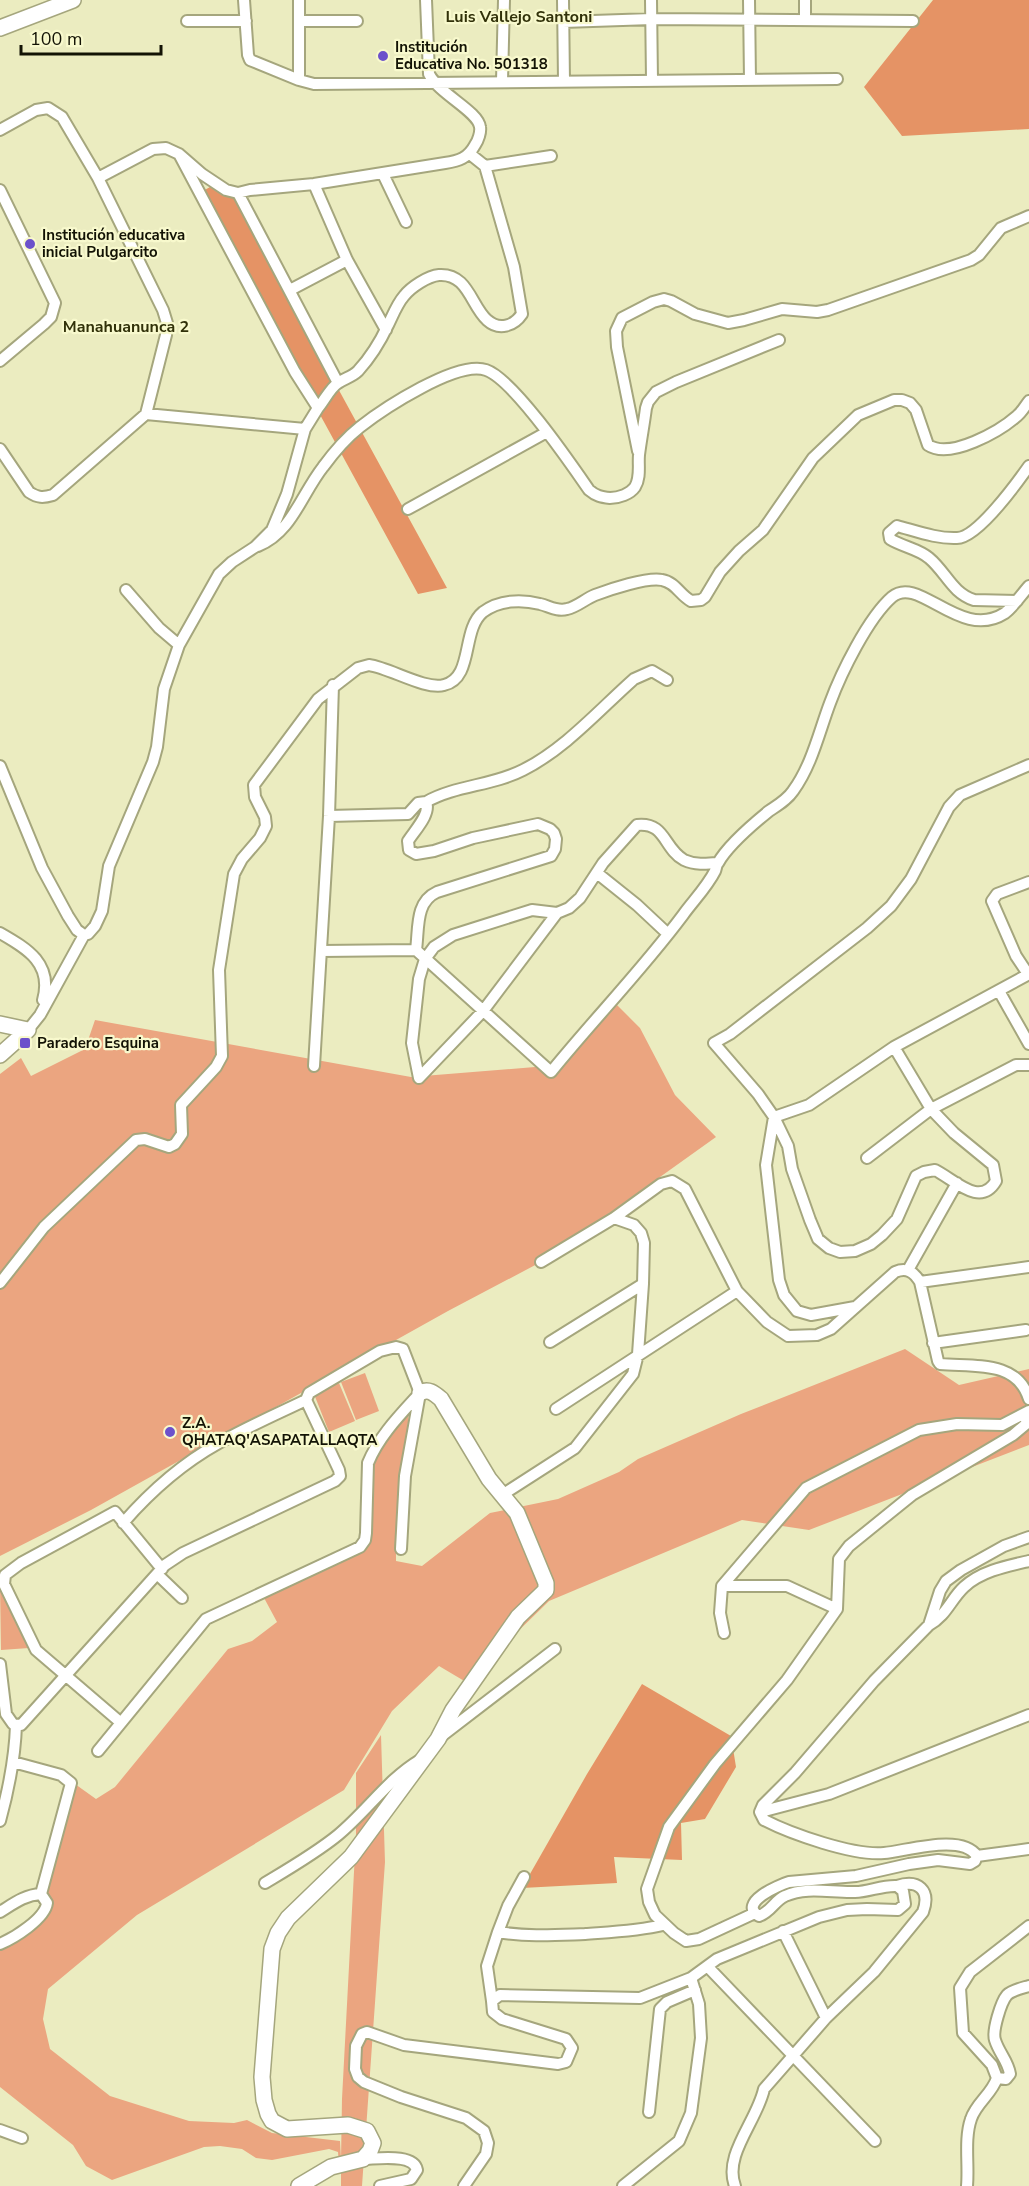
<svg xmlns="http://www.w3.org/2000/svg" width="1029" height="2186" font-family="'Nunito Sans',sans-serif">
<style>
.green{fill:#eba580}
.forest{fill:#e59365}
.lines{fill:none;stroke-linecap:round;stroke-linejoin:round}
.street-casing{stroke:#a5a67d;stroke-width:14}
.secondary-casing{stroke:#a5a67d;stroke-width:18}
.street{stroke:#fff;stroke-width:10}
.secondary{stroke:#fff;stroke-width:15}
.poi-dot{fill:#6c51cb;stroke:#f8f9cd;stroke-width:2}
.labels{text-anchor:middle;stroke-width:4.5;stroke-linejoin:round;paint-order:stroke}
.poi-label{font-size:15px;font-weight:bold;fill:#131305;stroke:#f8f9cd;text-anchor:start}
.neighbourhood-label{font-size:16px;font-weight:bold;fill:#313109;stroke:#f8f9cd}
</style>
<rect width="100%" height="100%" fill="#ebecc0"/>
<path class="green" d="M614 1002 640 1028 675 1095 716 1137 541 1262 448 1311 91 1510 0 1556V1074L21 1058 31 1076 85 1049 95 1020 411 1077 547 1066Z
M905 1349 959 1385 1029 1369V1445L809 1530 742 1520 549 1601 466 1682 439 1666 392 1711 344 1790 137 1915 48 1989 43 2019 50 2049 110 2096 189 2121 234 2123 247 2120 272 2133 340 2141 341 2160 342 2099 356 1834V1773L381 1735 385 1862 362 2186H341V2165H339L338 2152 329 2149 272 2160 256 2158 242 2149 220 2146 204 2147 112 2180 86 2166 73 2145 0 2087V1951C20 1940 41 1926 53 1906L51 1898 46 1892 75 1784 96 1799 115 1787 228 1649 252 1641 277 1622 263 1596 362 1551 374 1462 390 1434 409 1412 396 1544V1561L422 1566 490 1513 558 1499 619 1472 638 1459 741 1414Z
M365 1373 379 1411 356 1420 341 1382Z
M339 1383 355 1421 329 1432 314 1394Z
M0 1585 29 1648 1 1650Z"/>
<path class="forest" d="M933 0H1029V129L902 136 864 87Z
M210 187 222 195 234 198 447 588 418 594 318 411 203 191Z
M642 1684 731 1736 736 1767 705 1819 681 1823 682 1860 614 1857 617 1883 522 1888 587 1774Z"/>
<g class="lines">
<g class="street-casing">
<path id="street" d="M244 0 248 55 250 60 299 80 314 84 837 79
M299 0V80
M563 0 564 81
M651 0 652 80
M749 0 750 80
M805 20V0
M187 21H246
M299 21H357
M563 22 652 19 913 21
M502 81 504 0
M0 130 36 110 48 108 62 117 98 178 163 310 167 323 166 335 146 414 53 495C43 498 38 498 29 492L0 449
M485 166 551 156
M383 174 406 222
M98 178 153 149 166 148 179 154 202 174 226 190 238 193 250 190 314 184 445 163C459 161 468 158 475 145 478 141 481 132 480 127 478 111 439 94 429 74L426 0
M314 184 347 260 386 330
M0 190 55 303 51 317 44 324 0 361
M238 193 338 383
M290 290 347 260
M318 408C324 401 331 387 338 383 345 378 352 377 358 371 369 359 381 340 388 325 393 315 397 304 404 296 411 287 428 276 439 275 468 273 471 306 487 320 499 331 514 326 522 314L514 267 485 166 470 154
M146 414 305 429
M638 451 617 347 616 331 622 318 653 302 664 299 671 301 695 314 728 323 744 320 782 309 817 312 828 310 971 260 979 255 1001 228 1029 216
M408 509 547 432
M258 546C292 532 301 495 323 467 334 452 346 438 360 427 383 409 457 360 486 370 513 379 571 464 589 490 596 496 601 497 610 498 619 498 630 494 635 487 641 477 638 465 639 455 641 439 644 424 646 408L648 402 656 392 676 382 779 340
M126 590 159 628 179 645
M1017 601 974 600C952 593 946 572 929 558 919 549 903 547 890 539L889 533 897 526C916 531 937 539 957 538 977 538 1017 483 1029 466
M1029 765 960 795 949 807 911 879 891 906 867 928 730 1034 714 1043 758 1094 774 1117 809 1105 894 1047 1029 974
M0 766 42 868 68 916 77 930 84 935
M426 802C456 785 492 786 523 770 565 749 599 710 634 679L652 671 667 680
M329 816 408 814 418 803 426 802C431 814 415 830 408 841L409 850 416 854 434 851 473 838 538 824 550 829 554 833 556 839 555 849 551 856 437 892C415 902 419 928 416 950
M597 873 637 905 668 934
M0 933C28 949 53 964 43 1000
M321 951 416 950 551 1072C594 1019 642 970 683 915 693 901 707 887 715 871 716 869 716 865 718 863 728 845 753 824 769 811 778 805 787 800 793 791 812 765 819 732 830 703 841 673 868 618 892 597 919 574 960 642 1005 613 1014 606 1021 595 1029 586
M1028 974 1016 956 992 901 997 894 1029 882
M999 991 1029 1044
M28 1030 40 1015 84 935 88 934 95 926 102 911 109 866 153 762 157 747 164 689 179 645 219 574 232 562 255 547 272 530 287 494 305 429 318 408 295 372 179 154
M314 1066 329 816 333 685
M419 1078 412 1043 419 979 425 959 434 947 453 935 532 910 557 913 569 908 580 898 603 863 637 825C666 822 663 848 684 860 695 865 706 864 718 863
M419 1078 483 1011 557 913
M867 1158 931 1109 894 1047
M541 1262 614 1218 661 1184 672 1181 685 1189 737 1291 767 1322 788 1336 817 1335 831 1329 895 1272C907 1267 914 1272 920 1282L938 1361 940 1364C975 1367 1017 1360 1029 1399
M908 1270 957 1183
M920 1282 1029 1267
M0 1283 44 1227 136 1140 145 1139 169 1147 175 1144 182 1134 181 1105 216 1067 222 1056 219 970 234 874 242 859 260 838 266 826 265 817 255 797 254 785 318 699 358 668 369 665C390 668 425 690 444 685 474 678 461 630 483 612 499 600 521 599 540 604 549 606 557 612 567 609 577 607 585 599 595 595 611 589 647 577 662 580 675 582 680 595 691 601L701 600 705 597 720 572 739 551 763 530 813 458 858 415 894 400H902L910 403 916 410 928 445C950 460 1000 431 1017 416 1022 412 1025 406 1029 401
M855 1307 811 1315 797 1311 784 1295 779 1280 766 1165 774 1117 788 1146 792 1169 810 1220 818 1239 829 1248 840 1252 855 1251 871 1244 882 1235 897 1219 916 1176 924 1172 935 1170C955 1180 980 1208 996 1181L993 1165 954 1133 931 1109 1016 1065H1029
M550 1342 643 1284
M933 1343 1026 1330
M556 1409 737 1291
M502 1495 575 1448 633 1374 638 1354 643 1284 644 1243 641 1233 634 1225 614 1218
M123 1523C150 1492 183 1463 219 1443 247 1427 277 1414 306 1400L309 1393 380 1351 396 1347 403 1349 420 1393 405 1476 401 1549
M157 1574 182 1598
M722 1586H787L837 1609
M929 1625C946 1616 951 1599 964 1587 981 1571 1007 1566 1029 1561
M724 1633 720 1613 722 1586 806 1488 919 1430 957 1424 1002 1425 1029 1411
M0 1664 6 1714 13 1724 21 1725 165 1565 183 1553 335 1481 340 1476 339 1470 306 1400
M120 1722 36 1650 4 1584 5 1575 21 1563 115 1512 162 1569
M443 1735 555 1649
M98 1751 206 1619 360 1547 365 1540 366 1533 368 1463C379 1436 400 1415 420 1393
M13 1762 61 1775 71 1783 41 1894
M760 1812 829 1794 1029 1715
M0 1821C9 1788 15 1758 16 1725
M977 1856 1029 1849
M265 1883C290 1868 316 1853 338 1835 367 1811 388 1779 420 1760
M0 1912C13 1904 24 1895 41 1894L47 1903C45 1919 14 1938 0 1944
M755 1913 699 1939 686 1941 674 1933 655 1915 649 1902 647 1889 669 1827 715 1764 787 1680 837 1609 839 1559 849 1546 912 1495 1013 1435 1025 1425 1029 1417
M1029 1926 970 1972 960 1988 963 2033 992 2065 997 2078 1006 2079 1010 2074C1008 2061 999 2053 995 2040 992 2031 1001 2002 1007 1995 1012 1990 1022 1988 1029 1986
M783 1931 826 2018
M498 1932 508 1906 524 1877
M708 1967 875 2141
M691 1978 717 1959 819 1917 847 1910 867 1909 898 1910 905 1904 903 1891 897 1886C882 1885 869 1892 855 1892 832 1893 807 1886 785 1896 775 1900 771 1912 759 1916 737 1903 779 1885 789 1882L856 1876 909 1864 938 1860 970 1864 975 1861 977 1856C962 1833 907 1851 884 1853 854 1856 791 1834 764 1820L760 1812 763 1805 795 1773 874 1681 929 1625 940 1591 946 1581 961 1570 1004 1546 1029 1537
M492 2001 487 1966 498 1932C528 1937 556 1935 585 1934 612 1932 638 1931 663 1925
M649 2112 660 2009 667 2002 695 1990
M0 2130 22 2138
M363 2159C377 2159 414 2153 417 2170L411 2179 380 2186
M464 2186 486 2154 488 2143 484 2131 466 2118 401 2097 364 2082 358 2077 355 2069 356 2046 362 2034 367 2032 404 2045 558 2064 566 2062 572 2048 566 2039 502 2019 493 2012 492 2001 500 1995 640 1998 691 1978 699 2004 701 2038 691 2113 679 2141 623 2186
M735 2186C723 2155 757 2121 764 2089L826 2018 874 1972 923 1912C931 1890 918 1879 897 1886
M967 2186C969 2165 964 2139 971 2119 976 2103 992 2094 997 2078"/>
</g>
<g class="secondary-casing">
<path id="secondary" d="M0 28 73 0
M0 1024 28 1030
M0 1055 28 1030
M299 2186 331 2167 363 2159 370 2151 373 2143 367 2131 348 2125 287 2129 272 2121 268 2114 264 2100 262 2077 272 1949 278 1933 288 1918 351 1857 438 1739 453 1710 518 1617 546 1590V1583L517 1513 489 1479 441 1399C434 1393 428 1388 420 1393"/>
</g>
<use href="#street" class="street"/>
<use href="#secondary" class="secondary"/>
</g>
<g class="poi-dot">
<circle cx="383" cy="56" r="6"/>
<circle cx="30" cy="244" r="6"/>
<rect x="19" y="1037" width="12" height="12" rx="3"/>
<circle cx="170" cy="1432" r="6"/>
</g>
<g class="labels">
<g class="poi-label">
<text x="395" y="52">Institución<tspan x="395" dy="17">Educativa No. 501318</tspan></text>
<text x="42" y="240">Institución educativa<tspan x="42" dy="17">inicial Pulgarcito</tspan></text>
<text x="37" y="1048">Paradero Esquina</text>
<text x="182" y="1428">Z.A.<tspan x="182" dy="17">QHATAQ'ASAPATALLAQTA</tspan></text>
</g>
<g class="neighbourhood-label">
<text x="519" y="22">Luis Vallejo Santoni</text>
<text x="126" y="332">Manahuanunca 2</text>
</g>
</g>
<path d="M21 45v9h140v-9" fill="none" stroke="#131305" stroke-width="3"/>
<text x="30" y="45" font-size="18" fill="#131305" stroke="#f8f9cd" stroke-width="4.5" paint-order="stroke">100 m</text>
</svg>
